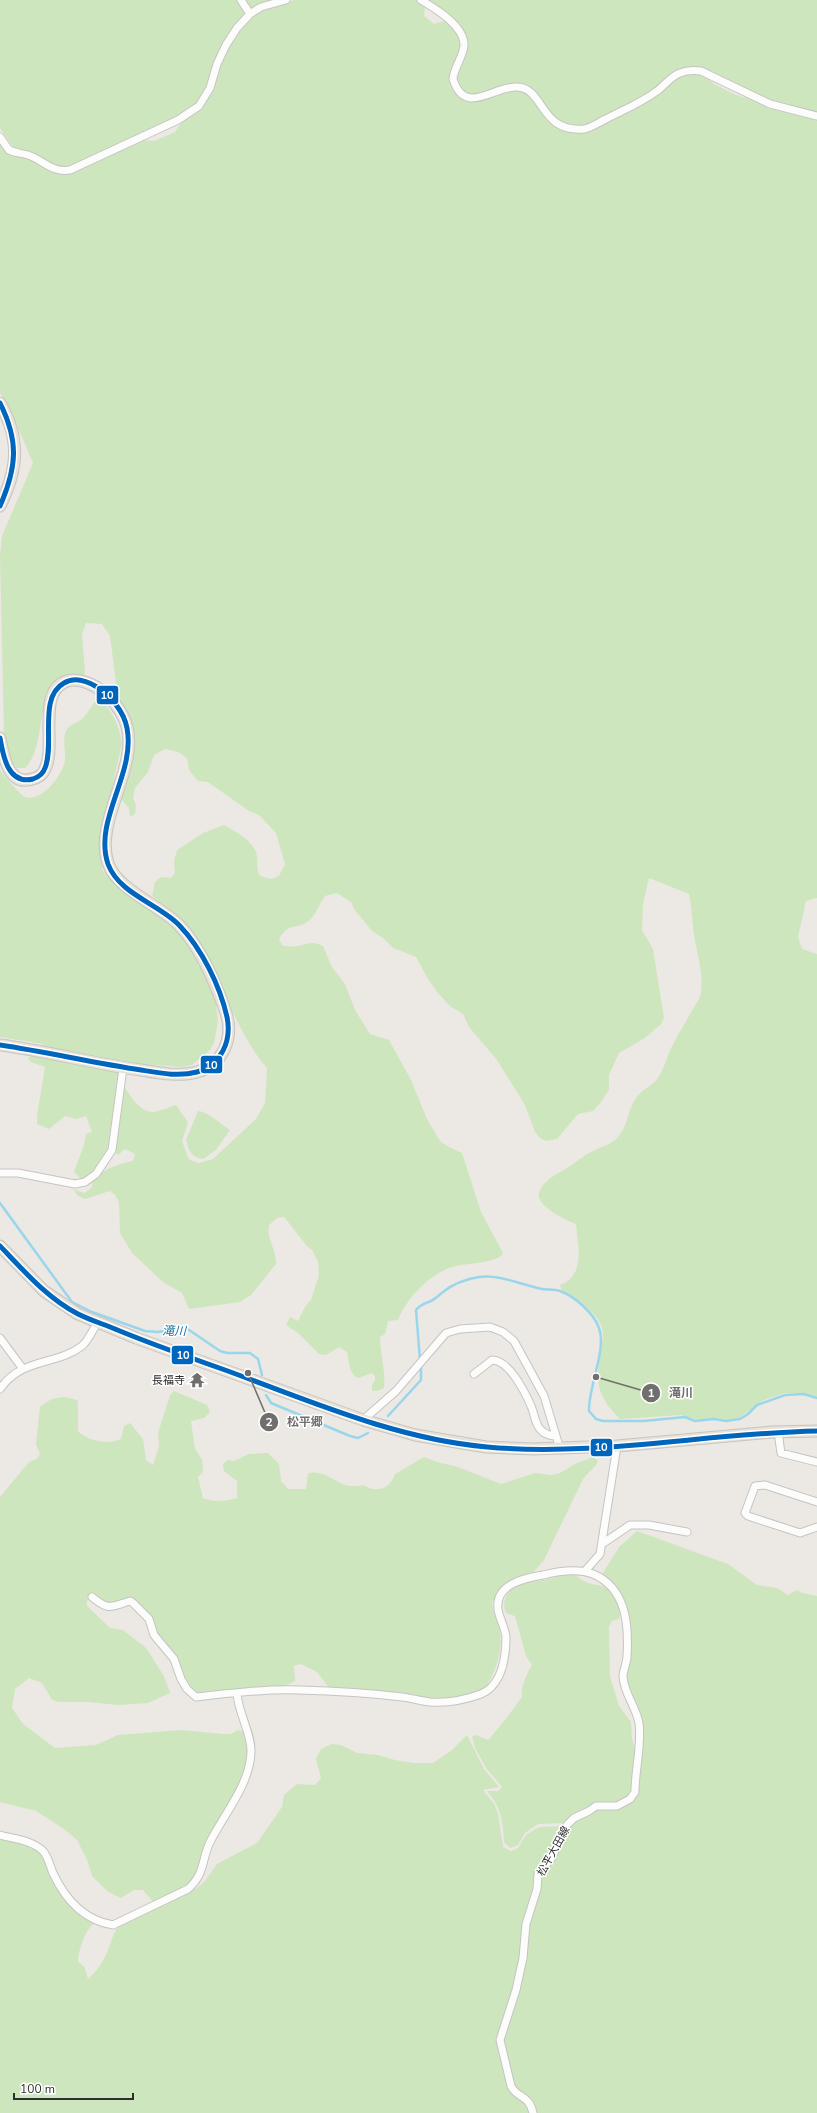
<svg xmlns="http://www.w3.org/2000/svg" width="817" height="2113" font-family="'Nunito Sans','Noto Sans JP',sans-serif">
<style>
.green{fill:#cee6be}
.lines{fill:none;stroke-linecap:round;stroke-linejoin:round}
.stream{stroke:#99d6ec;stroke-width:2.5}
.minor-casing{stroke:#c5c4c5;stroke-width:9}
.trunk-casing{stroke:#c6c5c4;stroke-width:13}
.minor{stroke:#fcfcfb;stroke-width:7}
.trunk{stroke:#e9e2d6;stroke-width:11}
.bus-1-casing{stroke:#fff;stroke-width:8}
.bus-1{stroke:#0065bd;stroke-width:5}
.labels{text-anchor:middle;stroke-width:3;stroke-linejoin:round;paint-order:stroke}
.poi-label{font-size:11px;fill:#2e2e2e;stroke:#fff;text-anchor:end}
.street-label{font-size:11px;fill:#2e2e2e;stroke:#fff}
.water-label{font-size:12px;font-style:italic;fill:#0d6fa3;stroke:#fff}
.leader{fill:none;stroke:#706f6e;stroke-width:1.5}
.callout-dot{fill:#706f6e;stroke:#fff;stroke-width:1.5}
.mark-label{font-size:12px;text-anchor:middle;font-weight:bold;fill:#fff}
.callout-label{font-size:12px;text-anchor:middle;font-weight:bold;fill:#706f6e;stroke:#fff;stroke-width:3;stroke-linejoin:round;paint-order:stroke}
.line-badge{stroke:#fff;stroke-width:1.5}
.badge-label{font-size:11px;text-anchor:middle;font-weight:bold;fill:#fff}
</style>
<rect width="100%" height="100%" fill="#ece8e4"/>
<path class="green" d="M0 0H239L246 15 199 102 187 112 63 169 14 148 0 128Z
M243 0H276L251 10Z
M294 0H417L425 5 424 16 434 24 444 21C486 53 428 68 461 96L511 89 526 92 569 131H585L677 77 693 73 702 74 714 84 736 95 817 118V898L806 901 798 937 802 949 817 954V1397L806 1393H784L762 1401 739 1418 728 1420 715 1418 699 1420 681 1415 620 1419C597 1396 596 1384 600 1353 602 1344 604 1337 602 1328 598 1312 575 1299 562 1291L560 1285C586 1275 578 1247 576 1224 567 1221 535 1205 539 1193 544 1178 559 1174 570 1166 578 1161 584 1155 593 1151 601 1147 610 1145 617 1138 628 1127 627 1111 636 1098 642 1089 652 1086 658 1078 664 1069 666 1060 670 1050 679 1032 690 1015 700 997 705 975 697 956 694 935 692 921 692 908 689 894L649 878 643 904 642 930 653 949 664 1018 661 1024 645 1038 619 1053 609 1075V1090L601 1102 593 1111 578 1114 557 1139 546 1141 540 1138 535 1132 525 1105 497 1060 469 1027 463 1014 450 1006 437 992 428 979 416 957 393 948 383 938 372 931 354 909 351 902 337 893 325 896C319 904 316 916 307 922 295 930 289 922 279 939L282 945C302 951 307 937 323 946L332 967 345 984 355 1010 370 1034 389 1040 411 1080 427 1119 440 1141 447 1146 462 1153 481 1212 503 1253C499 1264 460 1263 449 1268 427 1277 407 1298 398 1320L388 1321 385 1334 380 1337C380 1354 386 1372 384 1388L377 1391H372V1385L375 1380V1376L372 1373 358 1378C349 1374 349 1362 347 1352L339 1347 326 1355 319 1354 298 1333 286 1325 290 1317 298 1321 306 1305 311 1300 319 1275 318 1262 312 1250 307 1246 284 1217 277 1218 269 1225C266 1238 277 1251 276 1264L251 1295 240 1302 189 1309 182 1293 163 1282 132 1253 120 1233 119 1202 115 1195 110 1191 85 1199 78 1196 73 1189 84 1193C90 1190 94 1187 92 1179 105 1169 117 1164 133 1161L135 1154 125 1149 118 1155 114 1151 123 1085C130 1095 140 1113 154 1112 160 1111 170 1107 176 1105L188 1122 182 1141 187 1155 190 1160 199 1163 213 1159 256 1119 265 1103 267 1068C232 1028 221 971 189 928 179 915 165 906 152 896L155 882 161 877 171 878 175 873 174 861 177 850 203 833 224 825C236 832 256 842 257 857 258 865 256 869 260 876L271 879 279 876 285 864 276 833 259 815 249 811 208 782 198 781 189 770 187 758 178 752 165 749 154 755 148 772 135 788 133 798 136 805 135 814 130 817 129 808 121 799 135 742 133 728 127 711 118 699 110 636 102 624 86 623 82 635 85 672 84 676C29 664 51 745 25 768H17L7 757 4 733 0 556 2 536 33 463 8 405 0 393V143L8 153 14 156 28 158 54 172 66 174 140 140 154 141 175 132 183 120 204 104 209 96 220 64 228 47 246 22 261 10Z
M427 0H817V112L768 100 703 68 693 67 643 97 587 125 570 126 562 123 523 85C497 80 472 115 456 78 460 67 466 56 467 45 469 28 439 10 427 0Z
M98 698C113 711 119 724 122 744L99 843 102 870 121 889 167 920 186 942 202 968 215 997 218 1021 214 1043 210 1050 192 1065 181 1067 142 1064 43 1047V1044L0 1037V770C3 775 21 795 25 797 41 803 62 776 65 761 66 752 62 739 66 731 69 725 76 723 81 720 87 715 92 704 98 698Z
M30 1056 121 1073 111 1149 95 1170 81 1179 74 1172 84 1145 86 1134 92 1132 86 1116 77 1119 65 1116 49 1129 37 1124V1116L45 1067 31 1062 28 1059Z
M198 1111C209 1112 220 1124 230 1130L216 1150 203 1159C191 1157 189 1151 186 1140Z
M174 1391 207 1405 210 1412 204 1418 191 1421 195 1449 202 1459 203 1472 198 1477 203 1498C215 1503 225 1501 237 1498V1481L224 1471 223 1464 228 1460 234 1461 249 1454 268 1453 279 1464 281 1481 288 1489H306L308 1474C320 1468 334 1481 345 1485 352 1487 358 1486 364 1485 376 1494 391 1488 395 1474L424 1457 437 1462 458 1467 501 1484 535 1473 551 1475 560 1473 575 1464 593 1457 598 1461 596 1465 583 1479 544 1560 531 1575 505 1587 492 1602C493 1613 498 1622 500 1632 503 1652 495 1674 484 1690L459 1698 442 1700 330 1689 317 1672 301 1664 294 1666 295 1681 280 1688 196 1694 134 1601 110 1606 92 1595 87 1601V1606L110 1628 123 1630 146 1648 164 1676 170 1693 148 1703 118 1705 89 1702H59L52 1700 42 1683 29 1678 15 1689 12 1708 23 1724 55 1748 96 1745 118 1735 181 1730 223 1734H231L238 1730 244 1732 249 1747 246 1768 201 1869 185 1889 154 1903 143 1890H134L121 1898 108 1892 92 1876 88 1862 77 1840 64 1829 36 1811 0 1802V1497L29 1462 37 1459 40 1454 36 1444 40 1407C50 1397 65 1394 78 1401V1431C88 1441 107 1445 121 1439L124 1426 130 1423 143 1439 146 1460 153 1465 159 1446 158 1433 170 1395Z
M637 1531 728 1564 757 1585 777 1588 788 1595 797 1590 802 1593 817 1596V2113H534L514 2089 502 2040 538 1878 569 1825 595 1808 631 1800 642 1732 626 1678 628 1618 601 1576 619 1547Z
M570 1574C578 1575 579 1579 586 1582 591 1585 597 1584 602 1586 615 1590 623 1606 619 1619L612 1621 609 1627 610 1676 619 1706 631 1722 632 1739 636 1752 632 1795 617 1803 597 1804 566 1823 538 1824 525 1833 518 1845 510 1848 504 1842C503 1821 501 1807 487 1791H498L502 1787 486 1768 475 1748 472 1736 476 1735 488 1740C500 1727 511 1712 522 1697 521 1686 526 1675 532 1665L526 1656 515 1616 506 1613C499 1598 513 1583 527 1581 531 1580 535 1581 539 1581 549 1579 559 1576 570 1574Z
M467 1735 484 1769 499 1787 483 1790 494 1804 498 1813 503 1847 511 1851 518 1848 526 1835 539 1827 565 1826 557 1844 539 1870 522 1957 499 2039 509 2080 523 2098 532 2113H0V1837L31 1845 42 1853 58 1886 96 1922C85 1929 79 1949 78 1961L85 1968 88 1979C106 1963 107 1950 116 1929L145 1912 197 1888 205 1881 217 1864 257 1843 282 1807 284 1795 297 1784 315 1785 321 1778 316 1759 321 1749 331 1744 341 1745 357 1753 378 1755 395 1760 413 1763H433L452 1750Z"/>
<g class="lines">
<path class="stream" d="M0 1203 72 1302 92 1312 145 1331 158 1332 181 1328 189 1330 220 1351 227 1353H250L258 1359 262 1375
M420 1360 416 1310C421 1304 424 1304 431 1301 435 1299 439 1295 443 1292 453 1284 466 1279 479 1277 499 1274 522 1285 542 1289 547 1290 554 1289 560 1291 574 1296 594 1313 599 1328 607 1349 588 1388 589 1411L596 1419 603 1421H644L685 1417 695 1421 714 1419 726 1421 740 1419 748 1414 757 1405 785 1395 804 1394 817 1398
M266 1395 271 1403 350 1436 358 1438 368 1433
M388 1416 421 1380V1365"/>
<g class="minor-casing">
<path id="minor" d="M241 0 250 14
M421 0C436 9 465 26 464 46 463 57 454 67 453 79 465 117 493 86 517 87 545 88 539 133 584 129 591 128 599 122 606 119 623 110 641 103 657 91 664 86 671 76 680 73 687 70 694 70 701 71L770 104 817 116
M0 137 9 150C15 153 21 153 28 155 43 160 52 173 70 170L178 120 199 106 210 88 217 64 226 45 237 28 250 14 261 7 286 0
M0 1173H18L75 1184 85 1182 96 1174 112 1150 123 1068
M0 1338 23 1369
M474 1374 492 1360C509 1360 525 1392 531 1406 534 1412 535 1424 540 1429 544 1434 549 1436 556 1436
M0 1389C22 1357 56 1366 82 1346 88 1341 93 1330 97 1323
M363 1420 396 1391 446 1333 460 1329 490 1327 503 1332 514 1341 544 1396 560 1449
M778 1432 781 1453 817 1462
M817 1502 765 1485 755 1486 745 1513 748 1516 800 1533 817 1527
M602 1544 630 1525H649L687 1532
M585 1571 600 1554 617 1446
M92 1597C109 1611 110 1607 130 1601L133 1603 149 1619 154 1635 174 1659 181 1679 187 1689 196 1697C230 1693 265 1689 299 1690 333 1691 368 1693 402 1697 411 1698 421 1701 430 1702 448 1703 465 1700 481 1694 489 1691 495 1684 499 1676 504 1665 506 1650 506 1637 505 1627 499 1618 498 1609 495 1584 525 1578 543 1575 559 1571 577 1568 593 1574 626 1588 629 1624 627 1656 627 1663 623 1670 623 1677 624 1693 636 1707 639 1723 642 1745 635 1769 635 1792L630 1799 617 1806H596L589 1811 574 1818 567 1825 551 1859 538 1874 537 1889 526 1924 523 1958 516 1990 500 2040 511 2086C517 2099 529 2094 533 2113
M0 1835C14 1839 32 1840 43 1851 48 1856 50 1866 53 1873 65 1899 83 1920 113 1925L188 1889C206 1873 201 1859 211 1840 225 1813 250 1784 251 1752 252 1734 238 1713 237 1693"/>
</g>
<g class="trunk-casing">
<path id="trunk" d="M0 403C21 440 18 469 0 506
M0 738C3 754 8 787 32 779 38 778 43 774 45 769 57 745 36 691 67 681 77 678 87 682 96 687 110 696 123 711 127 727 138 768 94 822 108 863 116 889 161 906 179 925 201 948 216 984 226 1013 234 1038 223 1065 197 1072 180 1077 159 1073 141 1070 94 1064 47 1051 0 1045
M0 1246 44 1291 78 1314 136 1338 363 1420 415 1435 486 1447 533 1449 617 1446 772 1432 817 1431"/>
</g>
<use href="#minor" class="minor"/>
<use href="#trunk" class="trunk"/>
<g class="bus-1-casing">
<path id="bus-1" d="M0 403C19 441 17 467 0 506
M0 738C3 756 8 785 33 779 39 777 43 774 45 768 55 744 38 697 64 683 74 677 87 681 97 687 111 696 124 712 127 728 136 774 93 820 108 864 119 894 159 904 179 925 202 949 220 986 227 1017 232 1041 221 1065 197 1072 179 1077 159 1073 141 1070 94 1063 47 1052 0 1045
M0 1246C24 1271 47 1298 78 1314 90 1320 103 1324 115 1329 151 1344 188 1357 225 1370 310 1401 396 1439 487 1447 597 1457 707 1433 817 1431"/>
</g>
<use href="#bus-1" class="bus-1"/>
</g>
<defs>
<g id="temple-bare" transform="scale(1.2)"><path d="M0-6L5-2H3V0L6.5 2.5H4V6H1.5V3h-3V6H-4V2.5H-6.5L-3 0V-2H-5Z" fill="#706f6e" stroke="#fff" stroke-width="2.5" paint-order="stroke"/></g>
</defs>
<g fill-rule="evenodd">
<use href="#temple-bare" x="197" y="1380"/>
</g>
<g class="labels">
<g class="poi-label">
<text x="185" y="1384">長福寺</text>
</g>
<g class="street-label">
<text transform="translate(553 1851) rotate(-61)" y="4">松平大田線</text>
</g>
<g class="water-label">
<text transform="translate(174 1331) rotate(1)" y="4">滝川</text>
</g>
</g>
<path class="leader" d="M596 1377L651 1393M248 1373L269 1422"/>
<g class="callout-dot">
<circle cx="596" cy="1377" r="4"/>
<circle cx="248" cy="1373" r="4"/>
<circle cx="651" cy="1393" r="10"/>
<circle cx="269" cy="1422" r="10"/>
</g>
<g class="mark-label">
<text x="651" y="1397">1</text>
<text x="269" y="1426">2</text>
</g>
<g class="callout-label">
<text x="681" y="1397">滝川</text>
<text x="305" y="1426">松平郷</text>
</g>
<g class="line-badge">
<rect x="96" y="685" width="23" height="20" rx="4" fill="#0065bd"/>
<rect x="200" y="1055" width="23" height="19" rx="4" fill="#0065bd"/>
<rect x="171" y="1345" width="23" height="20" rx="4" fill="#0065bd"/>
<rect x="590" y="1438" width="23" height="19" rx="4" fill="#0065bd"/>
</g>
<g class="badge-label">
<text x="107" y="699">10</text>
<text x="211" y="1069">10</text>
<text x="183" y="1359">10</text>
<text x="601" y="1451">10</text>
</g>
<path d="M14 2093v6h119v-6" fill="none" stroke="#2e2e2e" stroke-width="2"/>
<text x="20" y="2093" font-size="12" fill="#2e2e2e" stroke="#ffffff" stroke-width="3" paint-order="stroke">100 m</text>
</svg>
